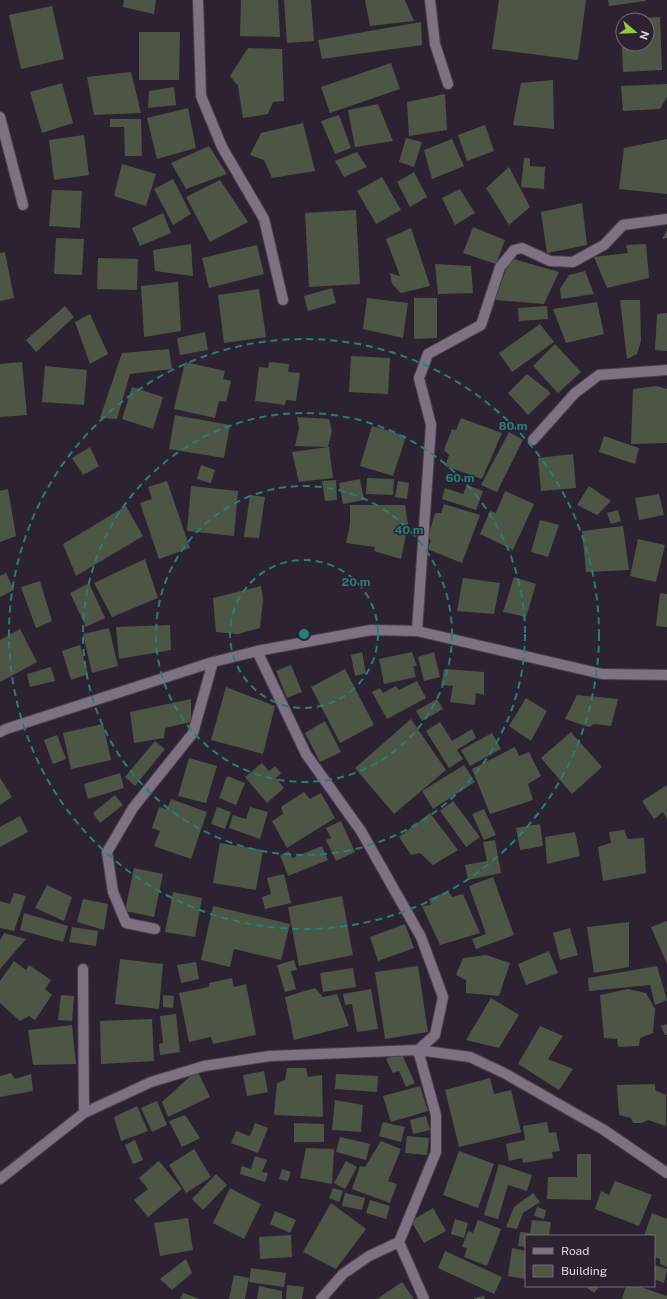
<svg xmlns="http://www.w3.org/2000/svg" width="667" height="1299" font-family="'Public Sans',sans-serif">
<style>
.building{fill:#4d5644;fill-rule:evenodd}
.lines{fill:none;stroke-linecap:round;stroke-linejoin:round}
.minor-casing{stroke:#4a404d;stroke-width:12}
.minor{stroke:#7d7183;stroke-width:10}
.ring{fill:none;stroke:#24807a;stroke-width:2;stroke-dasharray:7 5}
.centre{fill:#24807a;stroke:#2d2232;stroke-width:2}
.ring-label{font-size:12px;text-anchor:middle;font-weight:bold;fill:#24807a;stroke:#2d2232;stroke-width:3;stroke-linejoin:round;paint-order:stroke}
</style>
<rect width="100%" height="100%" fill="#2d2232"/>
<path class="building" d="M124 0H156L154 14 123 7Z
M241 0H278L280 37 240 36Z
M284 0H311L314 41 287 43Z
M365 0H405L414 21 370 26Z
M499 0H586L578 60 492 49Z
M608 0H645V1L609 6Z
M52 6 64 59 21 69 9 15Z
M660 17 662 70 623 72 621 19ZM623 20H647V44H623Z
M421 22 422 45 322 59 318 40Z
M139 32H180L179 80H139Z
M248 48 282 49 284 101 273 102 268 114 243 118 238 86 230 76Z
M391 63 400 89 330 113 321 87Z
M131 72 141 113 94 115 87 77Z
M553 80 554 129 513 125 521 83Z
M62 83 73 123 42 133 30 92Z
M667 84V97L660 109 623 111 621 86Z
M174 87 176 105 148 108 149 91Z
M445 94 447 130 409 136 407 102Z
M378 104 393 141 355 147 348 110Z
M188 108 196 148 157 159 147 118Z
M339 115 351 148 335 154 321 121Z
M110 119H141L142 156H125L124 127H110Z
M303 123 315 171 272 178 264 160 250 155 261 133Z
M485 125 494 151 467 161 458 135Z
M84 135 89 175 54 180 49 140Z
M406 138 422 142 414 167 399 162Z
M452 139 464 166 432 179 424 150Z
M667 139V194L619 189 624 148Z
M209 146 227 174 186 189 171 163Z
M357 152 367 167 344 177 335 161Z
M524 158H530V166L545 167 544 189 521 187Z
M122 164 156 174 146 206 114 196Z
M509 167 530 207 509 225 486 188Z
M414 172 427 197 410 207 397 182Z
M382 177 401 210 376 224 357 191Z
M173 179 191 214 173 225 154 189Z
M220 180 248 222 210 242 186 197Z
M460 189 475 213 455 225 442 198Z
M52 190 82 191 80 228 49 226Z
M582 203 587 245 547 253 541 212Z
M356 210 360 284 309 287 305 213Z
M163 213 171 233 140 246 132 228Z
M473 227 505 240 496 264 463 253Z
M411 228 430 286 401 293 392 284 390 273 400 276 386 239Z
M667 230V238L662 239Z
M56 238 84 239 82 275 54 274Z
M191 244 193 276 155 271 153 250Z
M646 244 649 278 607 288 594 257 628 253 626 245Z
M257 245 264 274 209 288 202 258Z
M5 252 14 298 0 301V253Z
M98 258 138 259 137 290 97 289Z
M510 258 559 272 544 304 495 300Z
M435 264 471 266 473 293 438 294Z
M585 271 594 294 561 299 560 289 569 275Z
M178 282 181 331 144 337 141 286Z
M332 288 336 303 308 311 304 296Z
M259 289 266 337 224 343 218 295Z
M367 298 408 303 403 338 363 329Z
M414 298H437V338L414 339Z
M620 300H640L641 341 637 354 627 359Z
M597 302 604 334 566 343 553 309Z
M65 306 74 317 36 352 26 340Z
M547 306 548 319 519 321 518 308Z
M667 313V351L655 350 657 314Z
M90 314 108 354 90 364 75 322Z
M540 324 554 342 512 372 499 353Z
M205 332 208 350 180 355 177 338Z
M555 344 581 372 558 393 533 366Z
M169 349 172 369 130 374 117 419 100 418 122 353Z
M351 356 390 358 388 394 349 392Z
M22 362 27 415 0 417V364Z
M185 362 225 371 223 379 231 381 226 402 219 401 215 418 174 409Z
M269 362 289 364 288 372 300 373 296 401 286 400 285 405 255 401 259 367 268 368Z
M45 366 87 370 84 405 42 402Z
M527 374 551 393 528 415 508 393Z
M657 386 667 389V443L631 444 633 389Z
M132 387 163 397 153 429 122 419Z
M175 415 230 425 224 458 169 449Z
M297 417 329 419 332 431 328 447H329L333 478 299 482 292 452 328 447 295 446 299 428Z
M461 418 502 433 482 479 445 466 449 455 444 450 452 429 456 430Z
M372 426 406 436 393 476 360 466Z
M509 432 523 440 497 492 481 485Z
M604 436 639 448 635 464 599 452Z
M90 447 99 466 83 475 72 458Z
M573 454 576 488 541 491 538 458Z
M201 465 215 470 211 483 197 479Z
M367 478 394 479 393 495 366 494Z
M360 479 364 500 343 504 339 483Z
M336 480 337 500 325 501 322 481Z
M167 481 190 548 159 559 140 503 152 499 148 487Z
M398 481 409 483 407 499 395 497Z
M467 485 483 491 476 510 442 499 445 488 463 494Z
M191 486 238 491 234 536 187 531Z
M589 486 611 501 597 515 577 505Z
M8 489 16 536 0 542V491Z
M505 491 534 504 513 550 480 534 490 511 496 513Z
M659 494 664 515 639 520 635 498Z
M250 495 265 497 259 538 244 537Z
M444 504 480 515 462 563 427 549 431 541 428 537 435 513H441Z
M350 505H405L408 524 401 559 374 551 375 547 346 543 350 524Z
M126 506 143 536 76 576 63 544Z
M618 510 621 521 611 524 607 513Z
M540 520 559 525 548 557 531 552Z
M623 526 629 570 586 572 582 531Z
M638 539 665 545 656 582 630 576Z
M145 559 158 598 112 617 94 583Z
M6 573 14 590 0 597V576Z
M514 577 536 584 526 617 503 612Z
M463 578 500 583 494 614 457 611Z
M40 581 52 621 36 628 21 587Z
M89 583 105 618 86 627 70 593Z
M261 586 263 600 260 628 238 634 216 632 213 598Z
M660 593 667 594V627L656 626Z
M170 625 171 650 119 659 116 627Z
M109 628 118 666 92 673 83 634Z
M20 629 37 662 0 682V640Z
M80 645 88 674 71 680 62 651Z
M362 652 366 673 355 676 351 655Z
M412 652 417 666H413L416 677 384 684 379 659Z
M434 652 440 677 424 681 418 657Z
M291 665 302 692 287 698 276 671Z
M51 667 55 681 30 687 27 674Z
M345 669 374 725 340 743 311 687Z
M444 669 484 672V695L476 693 475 705 450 702 453 686 441 685Z
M417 681 426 698 387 719 372 692 380 688 383 693 396 686 399 690Z
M226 687 275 706 263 754 211 740Z
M577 695 618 699 611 726 594 724 589 727 565 719Z
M526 698 547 711 531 741 509 726Z
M191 699V722L165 728 164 738 134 743 130 712Z
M437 699 443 709 422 721 416 711Z
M411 719 446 770 394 814 355 768Z
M325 721 341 752 320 762 305 733Z
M440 722 452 741 472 729 476 738 457 750 463 759 449 768 426 731Z
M103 724 111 760 71 769 63 733Z
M571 732 602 767 572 794 541 758Z
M492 733 501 749 470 766 461 750Z
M57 735 66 759 53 764 44 740Z
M155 741 165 749 135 786 125 777Z
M515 747 519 756 529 752 541 776 528 784 533 800 490 814 472 769Z
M189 758 217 766 206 803 178 796Z
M262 763 269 771 275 766 281 773 276 778 284 788 267 803 245 777Z
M464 765 475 782 433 809 422 791Z
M120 773 124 788 88 799 84 784Z
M227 776 245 783 236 805 219 798Z
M0 778 12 797 0 805Z
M667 785V819L663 812 654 819 642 801Z
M304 792 310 799 321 793 335 818 287 848 272 821 283 814 281 807Z
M115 795 123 805 100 823 93 813Z
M171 799 207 812 191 859 154 846 160 831 152 828 159 807 167 809Z
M453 801 480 837 466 847 440 811Z
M217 807 231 812 225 829 211 824Z
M250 807 268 812 260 839 229 828 233 815 246 819Z
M484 809 496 835 484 840 472 814Z
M430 813 458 850 433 865 420 853 411 855 399 837Z
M20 816 28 832 0 847V827Z
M341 821 355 852 336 861 326 840 331 838 326 828Z
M540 824 543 846 520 850 516 828Z
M624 830 628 839 644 838 646 873 603 881 598 847 611 843 609 832Z
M575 832 580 856 547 864 545 837Z
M495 840 501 873 468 880 465 865 487 861 483 842Z
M220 843 263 850 256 890 213 883Z
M322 846 328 860 288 876 280 855 289 851 292 858Z
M134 868 163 874 154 917 125 911Z
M284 874 291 903 265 909 262 897 271 894 267 878Z
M493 877 514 935 476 949 472 939 486 934 469 886Z
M47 885 72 897 64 921 35 908Z
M448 891 452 897 463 894 480 933 440 945 422 906 431 905 429 899Z
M173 892 202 898 195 937 165 932Z
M14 893 26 896 14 931 0 928V901L10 904Z
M342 896 353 955 299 966 288 907Z
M83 899 108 904 104 930 77 922Z
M213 906 290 924 281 960 234 949 230 967 201 960Z
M24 913 68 926 63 942 20 930Z
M667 921V964L651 927Z
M629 922V967L594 973 587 927Z
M405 924 414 948 378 961 370 937Z
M72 927 98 931 96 946 69 942Z
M570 928 578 955 560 960 553 933Z
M4 933 26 939 0 969V940Z
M549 951 558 973 526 985 518 964Z
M486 955 510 963 499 996 466 993V980L456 975 463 958Z
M120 959 163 964 159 1009 115 1004Z
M294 960 297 970 291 971 296 989 285 992 277 965Z
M14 961 26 970 29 965 51 980 45 989 52 995 35 1020 29 1016 20 1021 0 1003V981Z
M196 962 199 979 181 983 177 965Z
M418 966 428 1032 385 1039 375 972Z
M657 966 667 1000 655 1005 650 985 589 991 588 978Z
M353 968 356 987 323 992 320 973Z
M232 978 234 987 246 984 256 1035 213 1044 211 1037 189 1042 179 993 209 987V983Z
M315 988 323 997 337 994 349 1026 294 1040 285 997Z
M371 989 378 1029 357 1032 352 1004 345 1005 343 994Z
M628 989 646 993 655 1009 653 1033 640 1038 639 1046 618 1047 617 1039 604 1038 600 995Z
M61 995 74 996 72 1021 58 1020Z
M163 995 174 996 173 1008 163 1007Z
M491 998 519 1015 499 1048 466 1040Z
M176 1014 180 1052 160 1055 159 1044 163 1043 160 1016Z
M152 1019 154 1061 101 1064 100 1021Z
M667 1024V1035H665L661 1026Z
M72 1025 76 1064 33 1065 28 1030Z
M540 1026 563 1036 548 1059 573 1069 559 1090 518 1064Z
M401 1052 415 1083 406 1087 399 1071 393 1073 386 1059Z
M287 1068H306L308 1077 322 1075 323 1117 274 1115 277 1083 285 1080Z
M197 1070 210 1097 168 1117 162 1102Z
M264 1071 268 1092 247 1096 243 1075Z
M11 1073 15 1079 31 1074 33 1091 0 1097V1076Z
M336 1074 378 1076 377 1092 335 1089Z
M490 1078 494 1094 511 1090 521 1132 459 1147 445 1090Z
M655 1084V1090L666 1095V1126L648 1120 641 1123H633L631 1118 619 1115 617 1085Z
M420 1086 428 1111 391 1122 383 1096Z
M335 1100 363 1105 361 1132 332 1130Z
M157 1101 167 1125 152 1132 141 1108Z
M137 1106 148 1131 121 1141 114 1117Z
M185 1115 200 1138 182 1147 169 1121Z
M426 1116 430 1130 413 1134 410 1120Z
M383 1122 405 1127 401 1142 379 1136Z
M547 1122 549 1133 556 1132 560 1151 552 1152 553 1158 523 1163 522 1158 509 1161 506 1144 525 1140 523 1126Z
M255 1123 268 1128 258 1153 231 1143 236 1131 250 1136Z
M294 1123 324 1124V1142H294Z
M407 1136 429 1138 427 1155 405 1153Z
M340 1137 370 1144 366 1160 336 1152Z
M135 1140 143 1160 133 1164 125 1145Z
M381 1141 401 1149 388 1181 397 1184 390 1203 352 1189 360 1166 365 1167Z
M306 1148 334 1149 332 1184 300 1178Z
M194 1149 211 1177 186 1193 169 1165Z
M459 1151 494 1164 478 1208 443 1195Z
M577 1154H591V1200L547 1199 548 1177H577Z
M255 1156 267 1160 262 1172 268 1173 265 1182 240 1174 242 1166 251 1169Z
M159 1161 182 1189 148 1217 134 1200 148 1189 139 1178Z
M346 1161 357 1167 345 1189 334 1183Z
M499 1164 532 1175 527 1191 508 1185 498 1219 484 1215Z
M282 1169 291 1172 288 1181 279 1179Z
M216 1174 227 1185 203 1210 192 1199Z
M615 1181 652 1195 639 1226 595 1209 601 1191 609 1195Z
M230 1188 261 1204 244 1239 213 1223Z
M333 1188 343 1191 339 1202 329 1198Z
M345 1193 365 1198 362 1210 342 1206Z
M533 1193 540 1202 523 1213 517 1229 506 1227 514 1207Z
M370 1200 390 1206 386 1219 366 1213Z
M331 1203 366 1229 336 1269 303 1252Z
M537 1207 546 1210 544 1219 534 1216Z
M433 1208 446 1231 424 1243 411 1221Z
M275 1211 296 1220 290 1233 270 1224Z
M652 1213 667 1219V1267L660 1264V1259L654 1257V1236H644Z
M188 1218 193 1250 160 1256 154 1223Z
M455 1219 468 1223 464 1238 451 1234Z
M478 1220 501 1229 487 1266 464 1257 467 1248 462 1247 468 1231 473 1233Z
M532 1220 551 1222 549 1236H526V1247L518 1246 520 1232 530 1233Z
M291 1235 292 1257 260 1259 259 1237Z
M512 1248 526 1251V1279L508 1276Z
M445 1251 502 1277 494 1294 438 1268Z
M186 1259 192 1273 172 1290 160 1279Z
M654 1265 667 1269 664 1283 654 1279Z
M251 1268 286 1273 284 1287 249 1282Z
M234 1275 249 1278 245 1299H229Z
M402 1282 414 1299H377Z
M287 1285 304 1287 302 1299H286Z
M259 1286 282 1291V1299H257Z
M585 1286H600L594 1293Z
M626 1286H638L667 1296V1299H622Z
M183 1293 200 1299H180Z
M484 1296 485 1299H474V1298Z"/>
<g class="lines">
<g class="minor-casing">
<path id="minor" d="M198 0 201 96 222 147 264 219 283 300
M430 0 435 44 448 84
M0 117 23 205
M533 440 575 393 599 375 667 370
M417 631 431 425 419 378 428 354 481 325 500 267 514 250 522 248 550 261 573 262 604 245 623 225 667 219
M257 651 306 754 361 831 421 937 443 997 435 1035 418 1050 436 1115V1152L399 1242 424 1299
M0 732 6 729 213 662 257 651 371 630 417 631 602 674 667 675
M155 929 126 923 113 892 107 852 133 808 193 733 213 662
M83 969 84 1113
M0 1179 84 1113 151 1082 204 1066 270 1056 418 1050 470 1057 504 1073 604 1130 667 1173
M321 1299 343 1274 369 1256 399 1242"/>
</g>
<use href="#minor" class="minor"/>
</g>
<g class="ring">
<circle cx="304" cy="634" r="74"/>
<circle cx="304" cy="634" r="148"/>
<circle cx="304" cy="634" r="221"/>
<circle cx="304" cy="634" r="295"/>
</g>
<circle cx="304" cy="634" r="6" class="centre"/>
<g class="ring-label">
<text x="513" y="430">80 m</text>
<text x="460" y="482">60 m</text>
<text x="409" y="534">40 m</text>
<text x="356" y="586">20 m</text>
</g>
<rect x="525" y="1235" width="130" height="52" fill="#2d2232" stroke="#746b78"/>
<rect x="533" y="1248" width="20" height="6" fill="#7d7183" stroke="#746b78"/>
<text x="561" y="1255" font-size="12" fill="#dfd8e2">Road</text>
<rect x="533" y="1265" width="20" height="12" fill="#4d5644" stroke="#746b78"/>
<text x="561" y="1275" font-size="12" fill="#dfd8e2">Building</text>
<g transform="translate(635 32) rotate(109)"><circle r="19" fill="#2d2232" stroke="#746b78"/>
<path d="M0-3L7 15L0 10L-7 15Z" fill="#95cc3b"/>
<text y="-6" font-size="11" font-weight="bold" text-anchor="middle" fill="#dfd8e2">N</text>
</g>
</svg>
